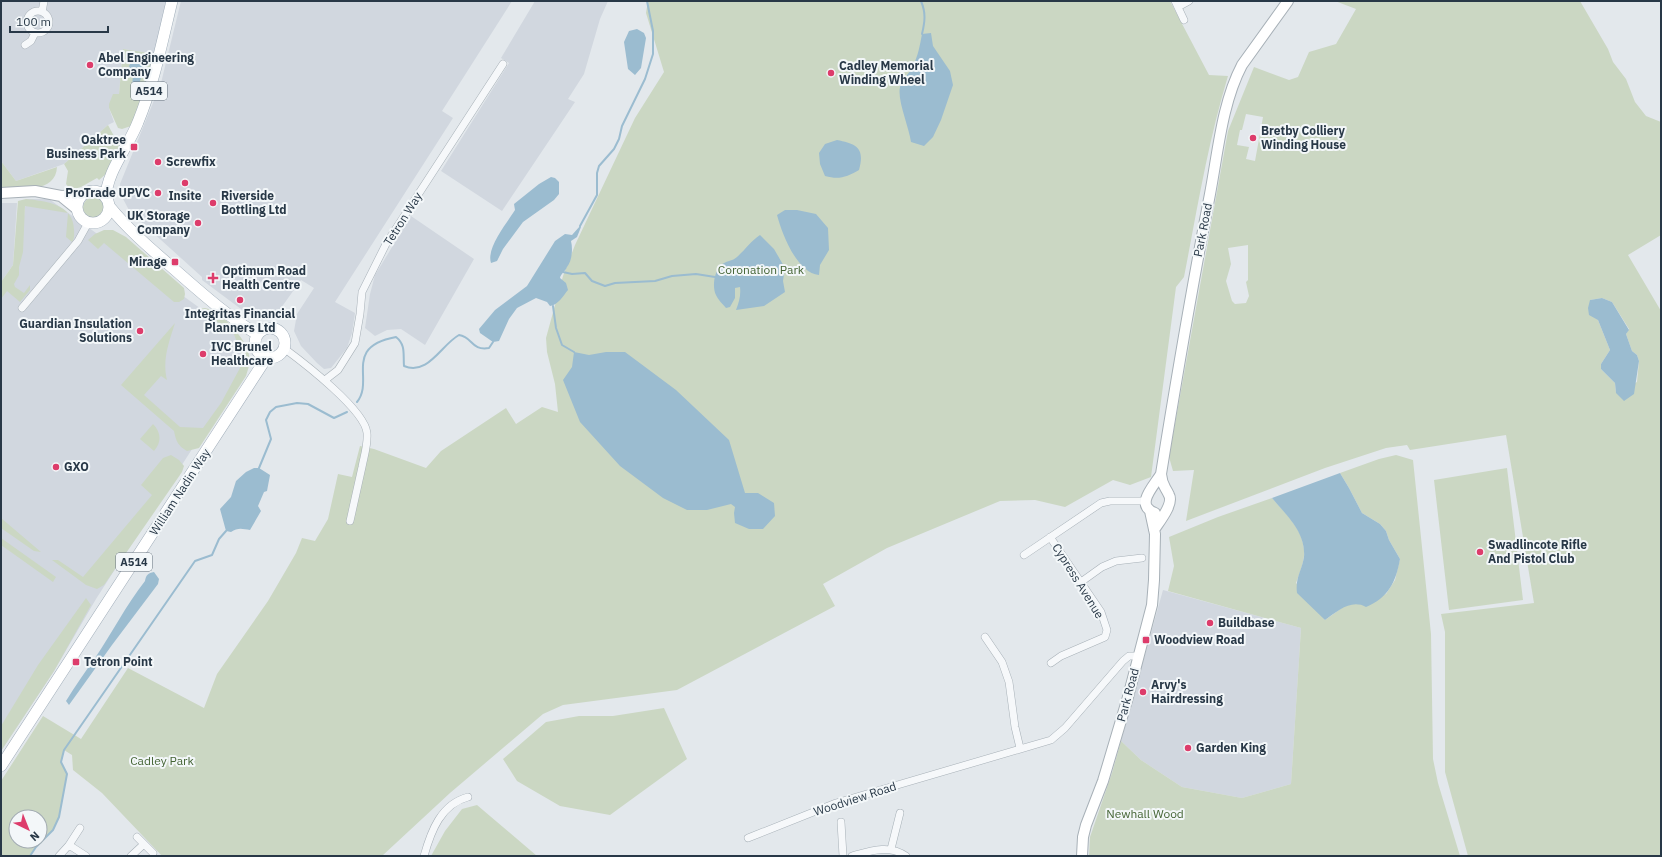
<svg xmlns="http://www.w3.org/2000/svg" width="1662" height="857" font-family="'IBM Plex Sans',sans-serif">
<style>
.built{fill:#d1d7df}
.green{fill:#cbd7c3;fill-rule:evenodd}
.water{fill:#9bbcd0}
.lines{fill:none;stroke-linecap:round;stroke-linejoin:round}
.stream{stroke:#9bbcd0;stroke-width:2}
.street-casing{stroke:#a7b0b7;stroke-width:8}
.secondary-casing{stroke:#a7b0b7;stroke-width:12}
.primary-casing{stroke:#a1aeba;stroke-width:12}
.street{stroke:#f6f8fa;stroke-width:7}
.secondary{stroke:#fff;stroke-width:10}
.primary{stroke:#fff;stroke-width:11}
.poi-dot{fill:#dd3c6b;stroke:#f3f7f9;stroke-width:1.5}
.labels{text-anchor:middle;stroke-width:4;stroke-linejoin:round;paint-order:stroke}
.shield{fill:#f3f7f9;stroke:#65717c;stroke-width:1}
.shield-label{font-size:11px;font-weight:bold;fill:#283847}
.poi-label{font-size:12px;font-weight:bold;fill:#283847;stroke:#f3f7f9;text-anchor:start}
.street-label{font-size:12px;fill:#283847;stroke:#f3f7f9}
.park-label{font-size:12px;fill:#446434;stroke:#f3f7f9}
</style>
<rect width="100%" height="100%" fill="#e3e8ec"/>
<path class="built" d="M1 1H167L156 54 123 49 119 94 109 108 114 122 108 125 64 164 16 181 1 161Z
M181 1H512L442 111 453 118 335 302 355 313 352 333 347 348 331 368 324 369 317 363 301 346 294 331 297 314 314 288 301 280 281 308 274 314 263 320 249 315 202 280V277L130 212 122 197 120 184 161 83Z
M535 1H608L600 19 584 74 568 99 575 102 502 211 441 171 509 63 501 58Z
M26 199H49L233 332 244 351V368L96 599 54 671 1 751V293L18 271Z
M1 203H17L13 265 1 282Z
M411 216 474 259 425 345 401 329 387 330 375 336 365 328 370 294 375 275Z
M1163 590 1301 628 1291 784 1242 798 1182 787 1141 760 1121 741Z"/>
<path class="green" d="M648 1H1170L1209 75 1228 76C1208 142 1197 210 1184 277L1176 287 1151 477 1130 485 1113 480 1065 507 1035 500 1000 501 887 548 823 584 835 606 677 690 563 705 543 714 450 793 382 856H162L102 793 73 770 72 755 64 750 61 762 67 774 59 817 53 830 36 847 30 856H1V781L43 716 81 739 128 668 204 708 217 674 268 601 296 553 302 538 315 541 328 519 338 474 352 477 360 446 374 449 426 468 441 451 506 408 516 424 542 407 558 412 555 384 547 352 546 338 563 276 575 245 635 118 664 72 646 13ZM16 817H40V841H16Z
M1335 1H1580L1608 49 1613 62 1626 79 1635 102 1646 116 1661 122V235L1628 255 1661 311V856H1468L1445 772V632L1441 614 1534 603 1506 435 1410 450 1407 445 1386 448 1325 468 1186 521 1194 470 1173 471 1169 457 1228 131 1254 67 1289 80 1298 77 1309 52 1336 44 1356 9ZM1246 114 1263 117 1255 161 1246 159 1249 147 1237 145 1240 130H1242ZM1248 245V280L1246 282 1249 296 1246 303 1235 304 1232 301 1226 281 1231 264 1228 248ZM1602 298 1612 302 1629 329 1626 334 1632 351 1637 355 1639 361 1637 382 1616 393 1615 383 1601 369V364L1610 350 1590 300Z
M123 49 156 54 149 82 131 126 122 129 118 128 109 108V104L113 94H119Z
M108 125 121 149 107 173 99 180 97 178 81 187 71 190 66 184 68 171 64 164Z
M1 161 16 181 57 167C56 193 20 189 1 190Z
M83 208a11 11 0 1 1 22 0a11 11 0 1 1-22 0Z
M26 199C45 201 74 204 74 230 74 234 75 238 72 242L66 237 68 213 25 206 23 252 19 267V275L14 284 15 287 24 293 30 285V290L20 302 7 291 1 299V282L13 265 18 201Z
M104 230H113L126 237 184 288 185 294 184 299 179 302H174L104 243 98 249 88 240 95 234Z
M205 308C220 310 247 339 249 355 251 362 248 369 246 376L199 448 187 451C178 446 176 441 174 431L121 385 175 323C169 342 162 360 167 380L161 376 144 395 180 427 203 428 221 403 240 368 241 352 233 332 208 316H200L187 320V317C192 311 197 309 205 308Z
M153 424C161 432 162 442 154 451L140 439Z
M171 455 179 460 184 466 182 472 104 585 97 589 86 585 52 560H58L83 577 152 495 141 485 163 458Z
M1396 455 1413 460 1431 634 1433 759 1438 783 1460 856H1089L1090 837 1112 773 1121 741 1141 760 1182 787 1242 798 1291 784 1301 628 1168 591 1174 566 1169 537 1218 517 1272 498C1287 515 1306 532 1304 556 1303 565 1299 575 1296 583L1325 620 1346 605 1359 603 1386 594 1395 580 1400 559 1389 540 1386 531 1380 524 1362 513 1349 488 1340 473 1379 459Z
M1507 468 1523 600 1449 610 1434 480Z
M1 518 41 552 34 551 1 528Z
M1 538 56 577 53 582 1 545Z
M86 598 91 605 54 671 1 751V726L38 665Z
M664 708 687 759 610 815 560 806 517 781 503 759 546 722 579 716H613Z
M477 805 537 856H431L445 831 462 809Z"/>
<path class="water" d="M637 29 644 33 646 38 641 68 635 75 628 69 624 42 629 31Z
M931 33 933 46 950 71 953 85 941 120 933 137 924 146 911 142C909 127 897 100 900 87 901 80 910 73 913 66 918 56 920 45 922 34Z
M136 60 141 62 144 69 138 87 135 90 132 86 133 75 129 66 132 61Z
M837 140C857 144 865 148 859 170 847 177 839 180 825 176L820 164 819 153 825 144Z
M551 177 555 178 559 182V194L554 200 523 222 503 249 497 261 491 263C486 248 507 223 515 210L514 204 539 184Z
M785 210H797L816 214 828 228 829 250 820 265 819 275C797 273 782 234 777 215Z
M580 226 581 227 577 237 571 241C573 249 572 261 567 267 565 272 561 273 560 278L566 283 568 290C563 296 558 305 550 306L547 302 536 298 517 308 509 319 499 341 493 342 480 333 479 329 495 310 527 286 555 241 565 234 572 235Z
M760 235 774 249 785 268 783 281 785 292 764 306 736 310C739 302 741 296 740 287L735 288V298L730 307 726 308C723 304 718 300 716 295 712 287 714 272 721 265 725 261 733 261 737 257 745 250 751 241 760 235Z
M1602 298 1612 302 1629 330 1626 334 1632 351 1637 355 1639 361 1634 394 1624 401 1616 393 1615 383 1601 369V364L1610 350 1598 320 1589 315 1588 308 1590 300Z
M574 352 589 355 606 352H625L676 390 729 440 745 493H758L774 503 775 516 763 529H749L735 523 734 513 735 507 731 504 707 510H687L663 498 620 466 580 422 563 380 572 367Z
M254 468H259L270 475 267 491 264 492 258 506 261 511 250 530C243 529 238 527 231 532L226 531 220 509 231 497 236 481 246 472Z
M1340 473 1349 488 1362 513 1380 524 1386 531 1389 540 1400 559C1396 582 1388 598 1366 607 1351 599 1338 611 1325 620L1297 593C1295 578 1302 570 1304 557 1306 532 1286 515 1272 498Z
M154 572 159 579 158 584 112 645 69 705 66 701C75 686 85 672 95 658 112 633 126 605 145 581 146 575 148 573 154 572Z"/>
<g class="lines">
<path class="stream" d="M921 1C926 13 925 21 922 34
M580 226 597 195V173L599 166 614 149 619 139 622 126 645 79 653 54V31L647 1
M563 272 572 274 585 273 592 281 605 286 615 283 655 281 672 276 696 274 715 277
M553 306 556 328 562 345 574 352
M357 402C375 380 342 347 396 337 406 345 403 354 404 366 428 376 441 345 459 335 473 337 471 351 489 348L493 342
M259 468 271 439 266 420 270 412 276 407 297 403 308 404 334 418 347 412
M30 856 36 847 53 830 59 817 67 774 61 762 64 750 195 561 212 555 219 539 226 531"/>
<g class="street-casing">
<path id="street" d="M1175 1 1184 20
M1178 7 1189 1
M27 22a11 11 0 1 1 22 0a11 11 0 1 1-22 0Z
M42 12 44 1
M25 45 31 41 35 33
M22 308 78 241 88 223
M285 349C304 363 365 410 367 433 368 445 364 456 362 467 358 485 354 503 350 521
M325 380 338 370 355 343 360 314 362 292 386 244 503 64
M1050 537 1101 612 1107 630 1105 637 1061 656 1051 663
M1024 555 1101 503 1110 501H1145
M1081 582 1102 567 1116 561 1142 558
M985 637 1002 662 1009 682 1015 727 1020 748
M841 822 843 856
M137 837 153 853
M748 838 836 803 1051 740 1065 728 1123 661 1129 656H1138
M69 845 86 856
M891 849 900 813
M59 856 69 845 80 828
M131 856 144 844
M424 856C431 831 441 804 468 797
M852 856C870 851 889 844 906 856"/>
</g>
<g class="secondary-casing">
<path id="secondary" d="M1 193 35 191 61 196 81 195
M61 196 77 209
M1155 513C1134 505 1154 486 1161 474
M1154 530C1159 522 1174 504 1169 495 1165 486 1162 486 1161 474 1176 381 1192 287 1210 194 1218 152 1222 103 1242 65L1288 1
M1082 856 1083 837 1086 825 1103 781 1128 697 1152 605 1154 580 1155 534 1150 511"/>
</g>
<g class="primary-casing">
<path id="primary" d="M77 207a16 16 0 1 1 32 0a16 16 0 1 1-32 0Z
M106 198C106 172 129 146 138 122 154 83 162 42 172 1
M109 206C130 232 157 254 182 276 206 297 230 318 257 334
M255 343a15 15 0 1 1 30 0a15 15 0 1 1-30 0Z
M1 766 267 357"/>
</g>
<use href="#street" class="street"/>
<use href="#secondary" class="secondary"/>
<use href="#primary" class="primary"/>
</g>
<g class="poi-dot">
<circle cx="90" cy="65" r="4"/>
<circle cx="831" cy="73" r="4"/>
<circle cx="1253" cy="138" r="4"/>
<rect x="130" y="143" width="8" height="8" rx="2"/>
<circle cx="158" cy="162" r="4"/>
<circle cx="185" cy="183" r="4"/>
<circle cx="158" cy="193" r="4"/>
<circle cx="213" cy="203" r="4"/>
<circle cx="198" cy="223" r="4"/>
<rect x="171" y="258" width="8" height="8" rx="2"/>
<path d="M211 272h4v4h4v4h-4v4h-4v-4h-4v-4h4z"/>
<circle cx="240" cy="300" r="4"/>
<circle cx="140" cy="331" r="4"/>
<circle cx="203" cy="354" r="4"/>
<circle cx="56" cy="467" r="4"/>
<circle cx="1480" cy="552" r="4"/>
<circle cx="1210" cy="623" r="4"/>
<rect x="1142" y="636" width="8" height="8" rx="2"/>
<rect x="72" y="658" width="8" height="8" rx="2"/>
<circle cx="1143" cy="692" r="4"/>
<circle cx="1188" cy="748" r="4"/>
</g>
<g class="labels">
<g class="shield">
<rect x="131" y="82" width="36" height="18" rx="3"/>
<rect x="116" y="553" width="36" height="18" rx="3"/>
</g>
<g class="shield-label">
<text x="149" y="95">A514</text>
<text x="134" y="566">A514</text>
</g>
<g class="poi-label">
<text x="98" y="62">Abel Engineering<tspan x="98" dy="14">Company</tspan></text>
<text x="839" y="70">Cadley Memorial<tspan x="839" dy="14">Winding Wheel</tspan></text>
<text x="1261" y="135">Bretby Colliery<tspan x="1261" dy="14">Winding House</tspan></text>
<text x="126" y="144" text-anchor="end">Oaktree<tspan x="126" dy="14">Business Park</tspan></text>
<text x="166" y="166">Screwfix</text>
<text x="150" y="197" text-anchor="end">ProTrade UPVC</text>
<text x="185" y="200" text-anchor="middle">Insite</text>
<text x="221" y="200">Riverside<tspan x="221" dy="14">Bottling Ltd</tspan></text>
<text x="190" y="220" text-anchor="end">UK Storage<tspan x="190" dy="14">Company</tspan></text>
<text x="167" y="266" text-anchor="end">Mirage</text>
<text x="222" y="275">Optimum Road<tspan x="222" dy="14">Health Centre</tspan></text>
<text x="240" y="318" text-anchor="middle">Integritas Financial<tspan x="240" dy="14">Planners Ltd</tspan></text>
<text x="132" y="328" text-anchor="end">Guardian Insulation<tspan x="132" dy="14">Solutions</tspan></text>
<text x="211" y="351">IVC Brunel<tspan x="211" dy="14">Healthcare</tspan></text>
<text x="64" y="471">GXO</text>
<text x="1488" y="549">Swadlincote Rifle<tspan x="1488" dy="14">And Pistol Club</tspan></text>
<text x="1218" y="627">Buildbase</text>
<text x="1154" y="644">Woodview Road</text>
<text x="84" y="666">Tetron Point</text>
<text x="1151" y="689">Arvy's<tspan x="1151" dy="14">Hairdressing</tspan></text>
<text x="1196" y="752">Garden King</text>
</g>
<g class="street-label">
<text transform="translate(403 219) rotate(-58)" y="4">Tetron Way</text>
<text transform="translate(1203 230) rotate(-79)" y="4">Park Road</text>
<text transform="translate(180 492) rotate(-57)" y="4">William Nadin Way</text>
<text transform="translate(1078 581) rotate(58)" y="4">Cypress Avenue</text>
<text transform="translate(1128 695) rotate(-75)" y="4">Park Road</text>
<text transform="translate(855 799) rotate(-18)" y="4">Woodview Road</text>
</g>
<g class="park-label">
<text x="761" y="274">Coronation Park</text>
<text x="162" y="765">Cadley Park</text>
<text x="1145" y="818">Newhall Wood</text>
</g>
</g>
<rect width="1662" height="857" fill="none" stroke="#283847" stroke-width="4"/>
<g transform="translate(28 829) rotate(137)"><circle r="19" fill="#f3f7f9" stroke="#a2abb2"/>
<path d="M0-3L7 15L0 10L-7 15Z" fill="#dd3c6b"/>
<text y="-6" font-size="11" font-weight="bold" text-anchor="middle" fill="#283847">N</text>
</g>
<path d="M10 26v6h98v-6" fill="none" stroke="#283847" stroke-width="2"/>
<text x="16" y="26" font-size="12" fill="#283847" stroke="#f3f7f9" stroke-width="3" paint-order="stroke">100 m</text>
</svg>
